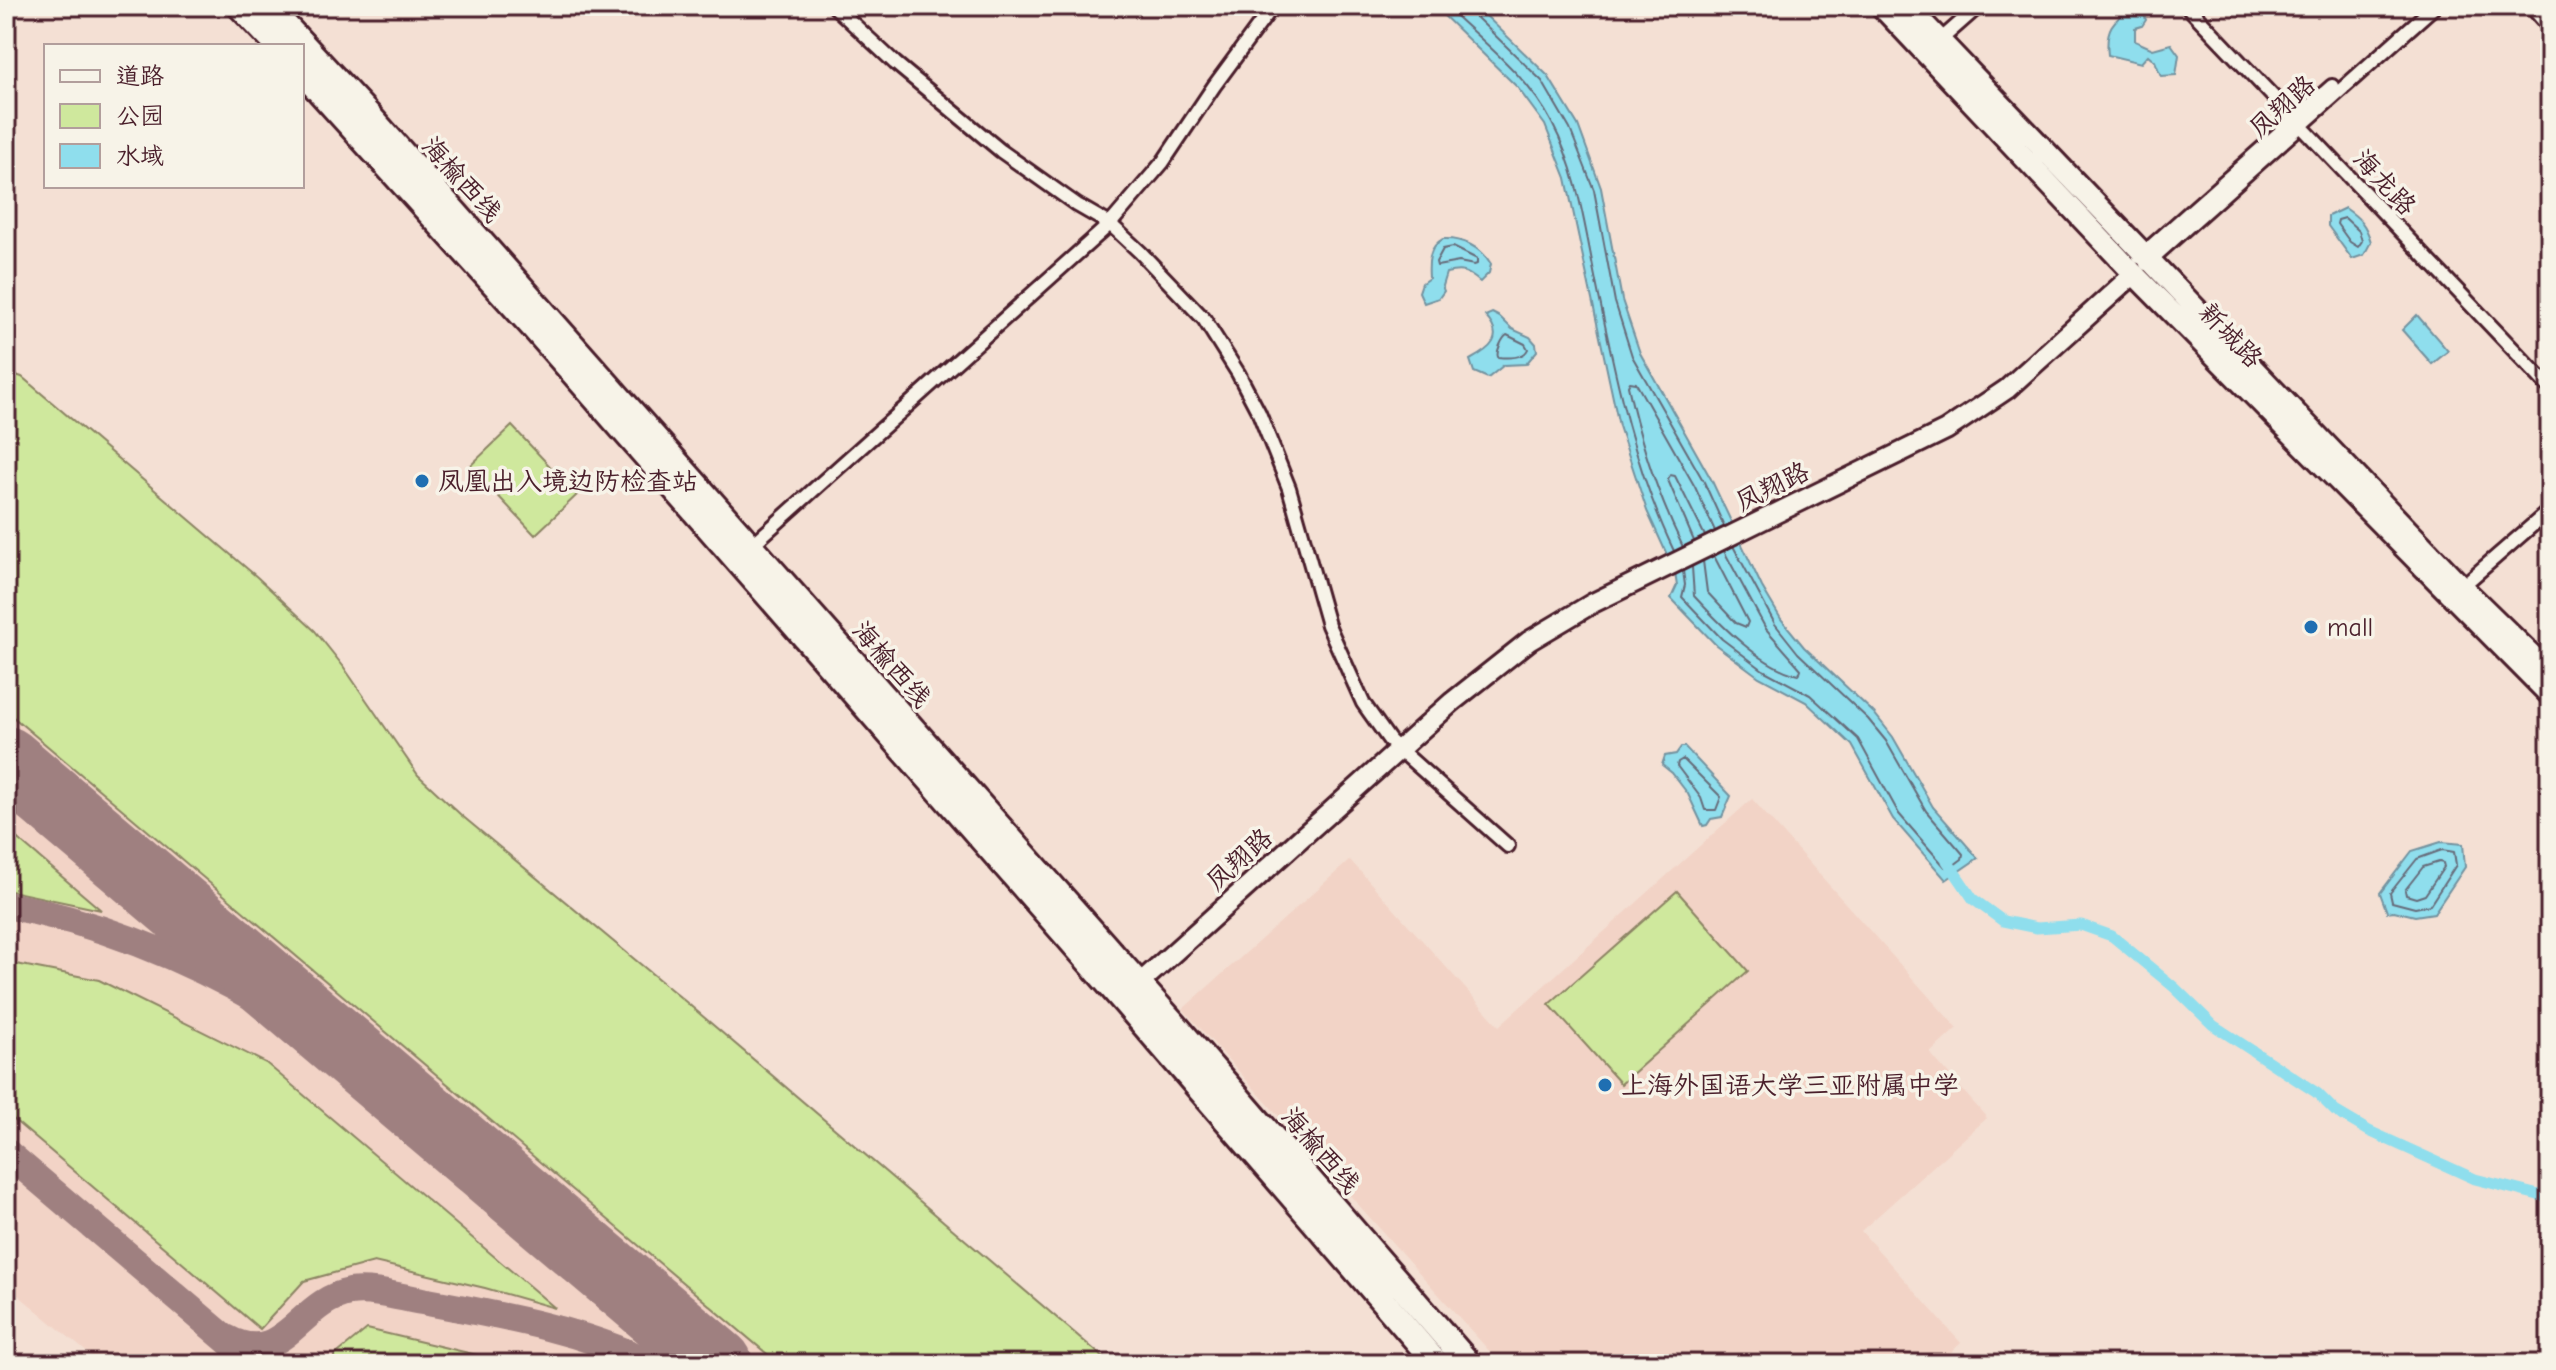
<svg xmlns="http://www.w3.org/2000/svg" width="2556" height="1370" font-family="'Comic Neue','LXGW WenKai TC',sans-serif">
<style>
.built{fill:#f2d3c6}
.green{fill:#cfe89d;stroke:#8c8464;stroke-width:2}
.water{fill:#8fdeed;stroke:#73929f;stroke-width:2}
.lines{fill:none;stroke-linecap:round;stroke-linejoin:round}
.shore{stroke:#666b79;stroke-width:2}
.canal{stroke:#8fdeed;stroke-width:11}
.taxiway{stroke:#9f8080;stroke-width:28}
.runway{stroke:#9f8080;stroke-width:70}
.street-casing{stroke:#4a1f2b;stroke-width:18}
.secondary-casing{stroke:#4a1f2b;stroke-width:24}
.primary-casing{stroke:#4a1f2b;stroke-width:26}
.highway-casing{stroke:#4a1f2b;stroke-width:30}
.street{stroke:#f7f3e8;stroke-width:12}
.secondary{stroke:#f7f3e8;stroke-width:18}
.primary{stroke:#f7f3e8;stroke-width:20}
.highway{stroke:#f7f3e8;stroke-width:24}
.poi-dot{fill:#1f6fb2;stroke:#f7f3e8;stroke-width:3}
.labels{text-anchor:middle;stroke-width:7;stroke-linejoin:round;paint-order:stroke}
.street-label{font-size:26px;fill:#4a1f2b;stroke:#f7f3e8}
.poi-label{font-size:26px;fill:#4a1f2b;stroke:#f7f3e8;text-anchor:start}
</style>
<rect width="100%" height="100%" fill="#f4e0d4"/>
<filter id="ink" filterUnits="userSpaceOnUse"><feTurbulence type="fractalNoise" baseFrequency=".0125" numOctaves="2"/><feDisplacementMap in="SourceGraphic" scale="16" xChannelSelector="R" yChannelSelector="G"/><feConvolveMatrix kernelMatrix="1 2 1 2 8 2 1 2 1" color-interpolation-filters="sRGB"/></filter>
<g filter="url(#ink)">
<path class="built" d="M6 372 22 377 257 577 315 631 343 666 418 775 461 815 686 1002 1111 1364H101L6 1285Z
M1752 799 1957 1028 1930 1053 1987 1118 1861 1231 1961 1343 1938 1364H1501L1183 1009 1350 860 1499 1026Z"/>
<path class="green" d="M6 372 22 377 257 577 315 631 343 666 418 775 461 815 686 1002 1111 1364H779L6 711Z
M512 426 577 495 535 535 470 466Z
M6 828V829L101 910 6 890Z
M1677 891 1748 971 1621 1084 1549 1004Z
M6 962 99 980 266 1063 555 1308 485 1288 374 1262 304 1281 260 1329 6 1113Z
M367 1329 515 1364H336L334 1356Z"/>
<path class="water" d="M1434 6H1476L1548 76 1578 125 1601 188 1622 300 1640 353 1711 479 1762 587 1781 619 1804 647 1874 713 1893 737 1933 807 1978 858 1946 880 1893 819 1852 745 1806 702 1759 677 1716 645 1671 598 1677 585 1675 572 1647 511 1619 426 1566 178 1545 125 1517 87Z
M2134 6 2142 10 2146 20 2142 26 2135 28V41L2153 49 2171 44 2179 55 2176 75 2161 76 2155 61 2148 55 2141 63 2108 55C2105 27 2112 22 2134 6Z
M2345 208C2360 218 2366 225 2371 242L2364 255 2352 259 2328 226V216Z
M1443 239C1462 238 1481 247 1491 264L1489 273 1480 282C1467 271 1462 269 1446 273L1442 286 1444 291 1439 298 1424 303 1419 292 1422 283 1429 278C1428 263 1428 247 1443 239Z
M1492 313 1500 317 1512 329 1530 337 1536 344 1537 351 1526 364 1504 365 1488 378 1474 372 1470 360C1490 349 1506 338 1485 316Z
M2417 315 2448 351 2432 364 2402 330Z
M1681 747H1685L1731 796 1722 817 1711 819 1707 825 1703 826 1688 794 1672 773 1662 765 1665 756 1676 754Z
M2441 842 2463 844 2465 867 2434 913 2415 916 2394 911 2387 912 2380 893 2412 851Z"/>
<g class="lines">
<path class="shore" d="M1445 6C1482 41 1529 77 1552 123 1578 172 1585 228 1596 282 1615 374 1633 466 1674 551
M1472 6 1474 15 1542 81 1570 129 1594 190 1615 302 1632 356 1704 482 1724 526
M2345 218 2359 231 2362 241 2358 247 2350 242 2337 224 2338 220Z
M1453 247 1477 259V264L1474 265 1459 262 1437 266 1436 262 1443 249Z
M1507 335 1525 344 1528 349C1524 359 1508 358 1498 357 1496 352 1502 338 1507 335Z
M1694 541 1668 480 1670 475 1675 476 1705 536
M1683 547C1658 496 1640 441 1628 386L1630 382 1636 383 1695 487 1715 531
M1703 561 1707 592 1736 623 1746 627 1748 622 1714 556
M1692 567 1694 596C1719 623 1762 668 1799 675L1801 669 1766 629 1724 551
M1683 571 1685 585 1682 597 1722 639 1763 670 1810 695 1858 739 1899 814 1945 867 1950 868 1962 859 1963 854 1926 811 1886 741 1868 719 1798 653 1775 624 1733 546
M1683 759 1721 797 1716 810H1705L1701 798 1677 766 1678 762Z
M2442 850 2454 852 2456 865 2430 905 2415 908 2392 902 2390 893 2417 859Z
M2439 862 2443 863 2444 867 2425 895 2416 898 2406 895 2405 890 2423 867Z"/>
<path class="canal" d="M1947 861 1973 899 2003 921 2037 928 2081 925 2112 936 2174 987 2213 1025 2317 1093 2335 1111 2369 1131 2475 1179 2550 1198"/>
<path class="taxiway" d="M6 905C148 931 278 1002 392 1088
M6 1152 240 1351
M226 1338C284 1370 298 1301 350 1292 373 1289 399 1297 422 1301 503 1316 578 1329 653 1364"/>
<path class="runway" d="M6 761 718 1364"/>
<g class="street-casing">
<path id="street" d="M834 6 895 63 1001 151 1077 205 1110 224 1140 252 1204 319 1238 373 1259 413 1289 488 1328 625 1363 703 1390 741 1508 846
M2187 6 2550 388
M1937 43 1979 6
M2139 257 2332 86
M2146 264 2435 6
M751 546 1110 224 1163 162 1214 86 1273 6
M2459 589 2550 510"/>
</g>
<g class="secondary-casing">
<path id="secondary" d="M1130 992 1452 702 1529 641 1593 603 1946 430 2007 389 2134 274"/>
</g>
<g class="primary-casing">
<path id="primary" d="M1881 6 2134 274 2550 695
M1907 6 2462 587 2550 673
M2536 6 2550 22"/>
</g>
<g class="highway-casing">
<path id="highway" d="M240 6 278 46
M267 6 372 119 1175 1025 1469 1364
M302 72 534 328 1122 999 1437 1364"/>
</g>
<use href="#street" class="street"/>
<use href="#secondary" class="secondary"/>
<use href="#primary" class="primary"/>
<use href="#highway" class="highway"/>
</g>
</g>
<g class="poi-dot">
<circle cx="422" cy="481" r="8"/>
<circle cx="2311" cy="627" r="8"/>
<circle cx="1605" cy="1085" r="8"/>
</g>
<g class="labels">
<g class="street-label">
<text transform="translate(2282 106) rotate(-42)" y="9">凤翔路</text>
<text transform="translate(462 179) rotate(48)" y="9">海榆西线</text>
<text transform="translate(2385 182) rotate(47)" y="9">海龙路</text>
<text transform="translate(2231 335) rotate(46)" y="9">新城路</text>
<text transform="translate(1772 486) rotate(-26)" y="9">凤翔路</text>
<text transform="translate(892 664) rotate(49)" y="9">海榆西线</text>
<text transform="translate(1239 859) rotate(-42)" y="9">凤翔路</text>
<text transform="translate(1321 1150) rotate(49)" y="9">海榆西线</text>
</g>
<g class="poi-label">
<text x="438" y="490">凤凰出入境边防检查站</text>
<text x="2327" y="636">mall</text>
<text x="1621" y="1094">上海外国语大学三亚附属中学</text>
</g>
</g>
<rect width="2556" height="1370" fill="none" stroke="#f7f3e8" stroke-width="32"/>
<rect x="16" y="16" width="2524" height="1338" fill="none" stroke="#4a1f2b" stroke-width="3" filter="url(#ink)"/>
<rect x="44" y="44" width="260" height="144" fill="#f7f3e8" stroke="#b29e9c" stroke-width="2"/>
<rect x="60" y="70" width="40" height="12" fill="#f7f3e8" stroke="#b29e9c" stroke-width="2"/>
<text x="116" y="84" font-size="24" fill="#4a1f2b">道路</text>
<rect x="60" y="104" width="40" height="24" fill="#cfe89d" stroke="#b29e9c" stroke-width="2"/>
<text x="116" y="124" font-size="24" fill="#4a1f2b">公园</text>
<rect x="60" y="144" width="40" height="24" fill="#8fdeed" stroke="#b29e9c" stroke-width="2"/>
<text x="116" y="164" font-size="24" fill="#4a1f2b">水域</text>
</svg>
